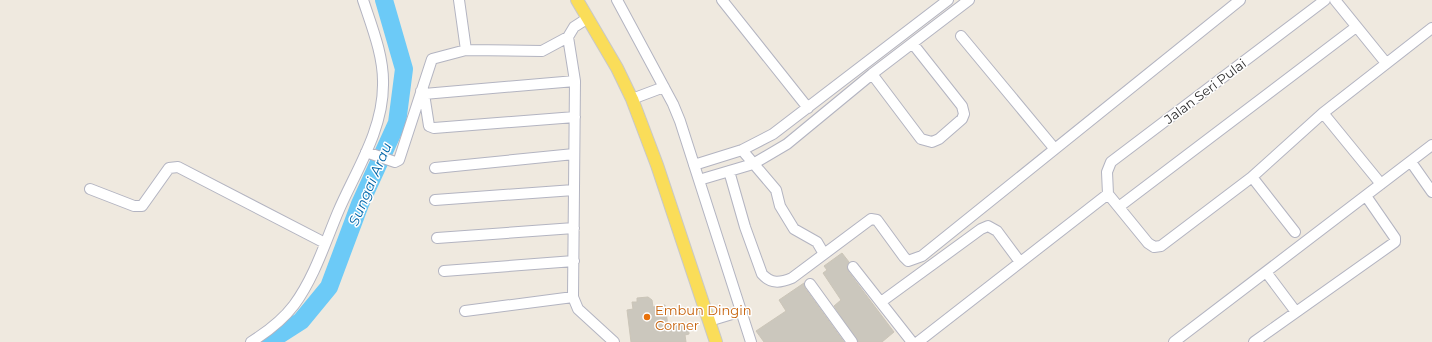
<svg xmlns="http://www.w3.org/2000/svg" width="1432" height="342" font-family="Montserrat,sans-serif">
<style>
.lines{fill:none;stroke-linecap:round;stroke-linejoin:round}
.river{stroke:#6ccaf7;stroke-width:18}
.building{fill:#cbc7bd;stroke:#cbc5b8}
.minor-casing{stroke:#b3b4c1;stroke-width:12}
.major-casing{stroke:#c8c8c8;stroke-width:14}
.minor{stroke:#fff;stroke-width:10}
.major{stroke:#fadd59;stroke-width:12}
.food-dot{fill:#e8710a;stroke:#fff;stroke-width:1.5}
.labels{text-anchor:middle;stroke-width:3;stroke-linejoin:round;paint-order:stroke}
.street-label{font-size:13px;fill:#2d2d2d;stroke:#fff}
.food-label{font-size:13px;fill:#c56008;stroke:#fff;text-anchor:start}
.water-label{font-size:14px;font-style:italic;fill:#0567a9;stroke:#fff}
</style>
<rect width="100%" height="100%" fill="#efe9df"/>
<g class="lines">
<path class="river" d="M268 342 301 321 329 287 360 204 397 123 404 69 384 0"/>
</g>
<path class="building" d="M842 253 849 262 847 265 848 271 894 332 882 342H858L834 306 841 300 823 273 827 270 824 266Z
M804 283 805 288 844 342H764L756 331 786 311 779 300Z
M648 297 652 300 653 307 665 305 668 326 688 324 689 334 685 335 686 342H631L627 310 633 309 632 302H637V298Z"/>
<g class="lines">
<g class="minor-casing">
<path id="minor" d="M459 0 466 50
M617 0 673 104 680 121 751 342
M722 0 808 108
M1335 0 1386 63
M961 36 1054 148
M568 37 575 81 573 297 578 309 614 342
M872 74 921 139 932 142 939 139 962 119 964 114 962 106 913 44
M421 91 424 94 429 126 434 128 575 117
M424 94 575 81
M632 99 664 87
M1323 113 1381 184
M742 150 776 190 780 206 794 229 817 242 824 254
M366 152 395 162 399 160 432 59 466 50 542 51 568 37 574 27 588 18
M1411 162 1432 192
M694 165 742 150 773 134 948 0
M435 168 574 154
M729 171 745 227 762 274C771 284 780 283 792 278L871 219 877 220 904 257 908 261 922 256 1240 0
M1252 177 1295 232
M699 180 753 164 787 144 872 74 969 0
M90 189 134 206H142L169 168 178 167 325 243
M1108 194 1148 243 1154 247 1161 246 1252 177 1323 113 1432 28
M1108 194 1107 172 1111 162 1325 0
M435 200 574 190
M1120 206 1356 27
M437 238 574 228
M853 267 912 342
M444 271 574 261
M1266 272 1296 312
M810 284 852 342
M881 302 981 229 988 226 997 231 1020 262
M465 311 573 297
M709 321 742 311
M251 342C267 332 282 321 294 305 314 278 325 243 338 212 355 172 383 131 383 85 384 57 372 27 363 0
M918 342 1108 194
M1174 342 1432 145
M1254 342 1395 242V238L1366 196"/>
</g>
<g class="major-casing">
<path id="major" d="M577 0 617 68 632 99 657 165 716 342"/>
</g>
<use href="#minor" class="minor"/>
<use href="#major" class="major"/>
</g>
<circle class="food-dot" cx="647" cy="317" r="4"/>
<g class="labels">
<g class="street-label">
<text transform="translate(1205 91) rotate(-37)" y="5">Jalan Seri Pulai</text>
</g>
<g class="food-label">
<text x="655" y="315">Embun Dingin<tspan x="655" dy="15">Corner</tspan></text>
</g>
<g class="water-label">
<text transform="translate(370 184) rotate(-67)" y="5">Sungai Arau</text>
</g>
</g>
</svg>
